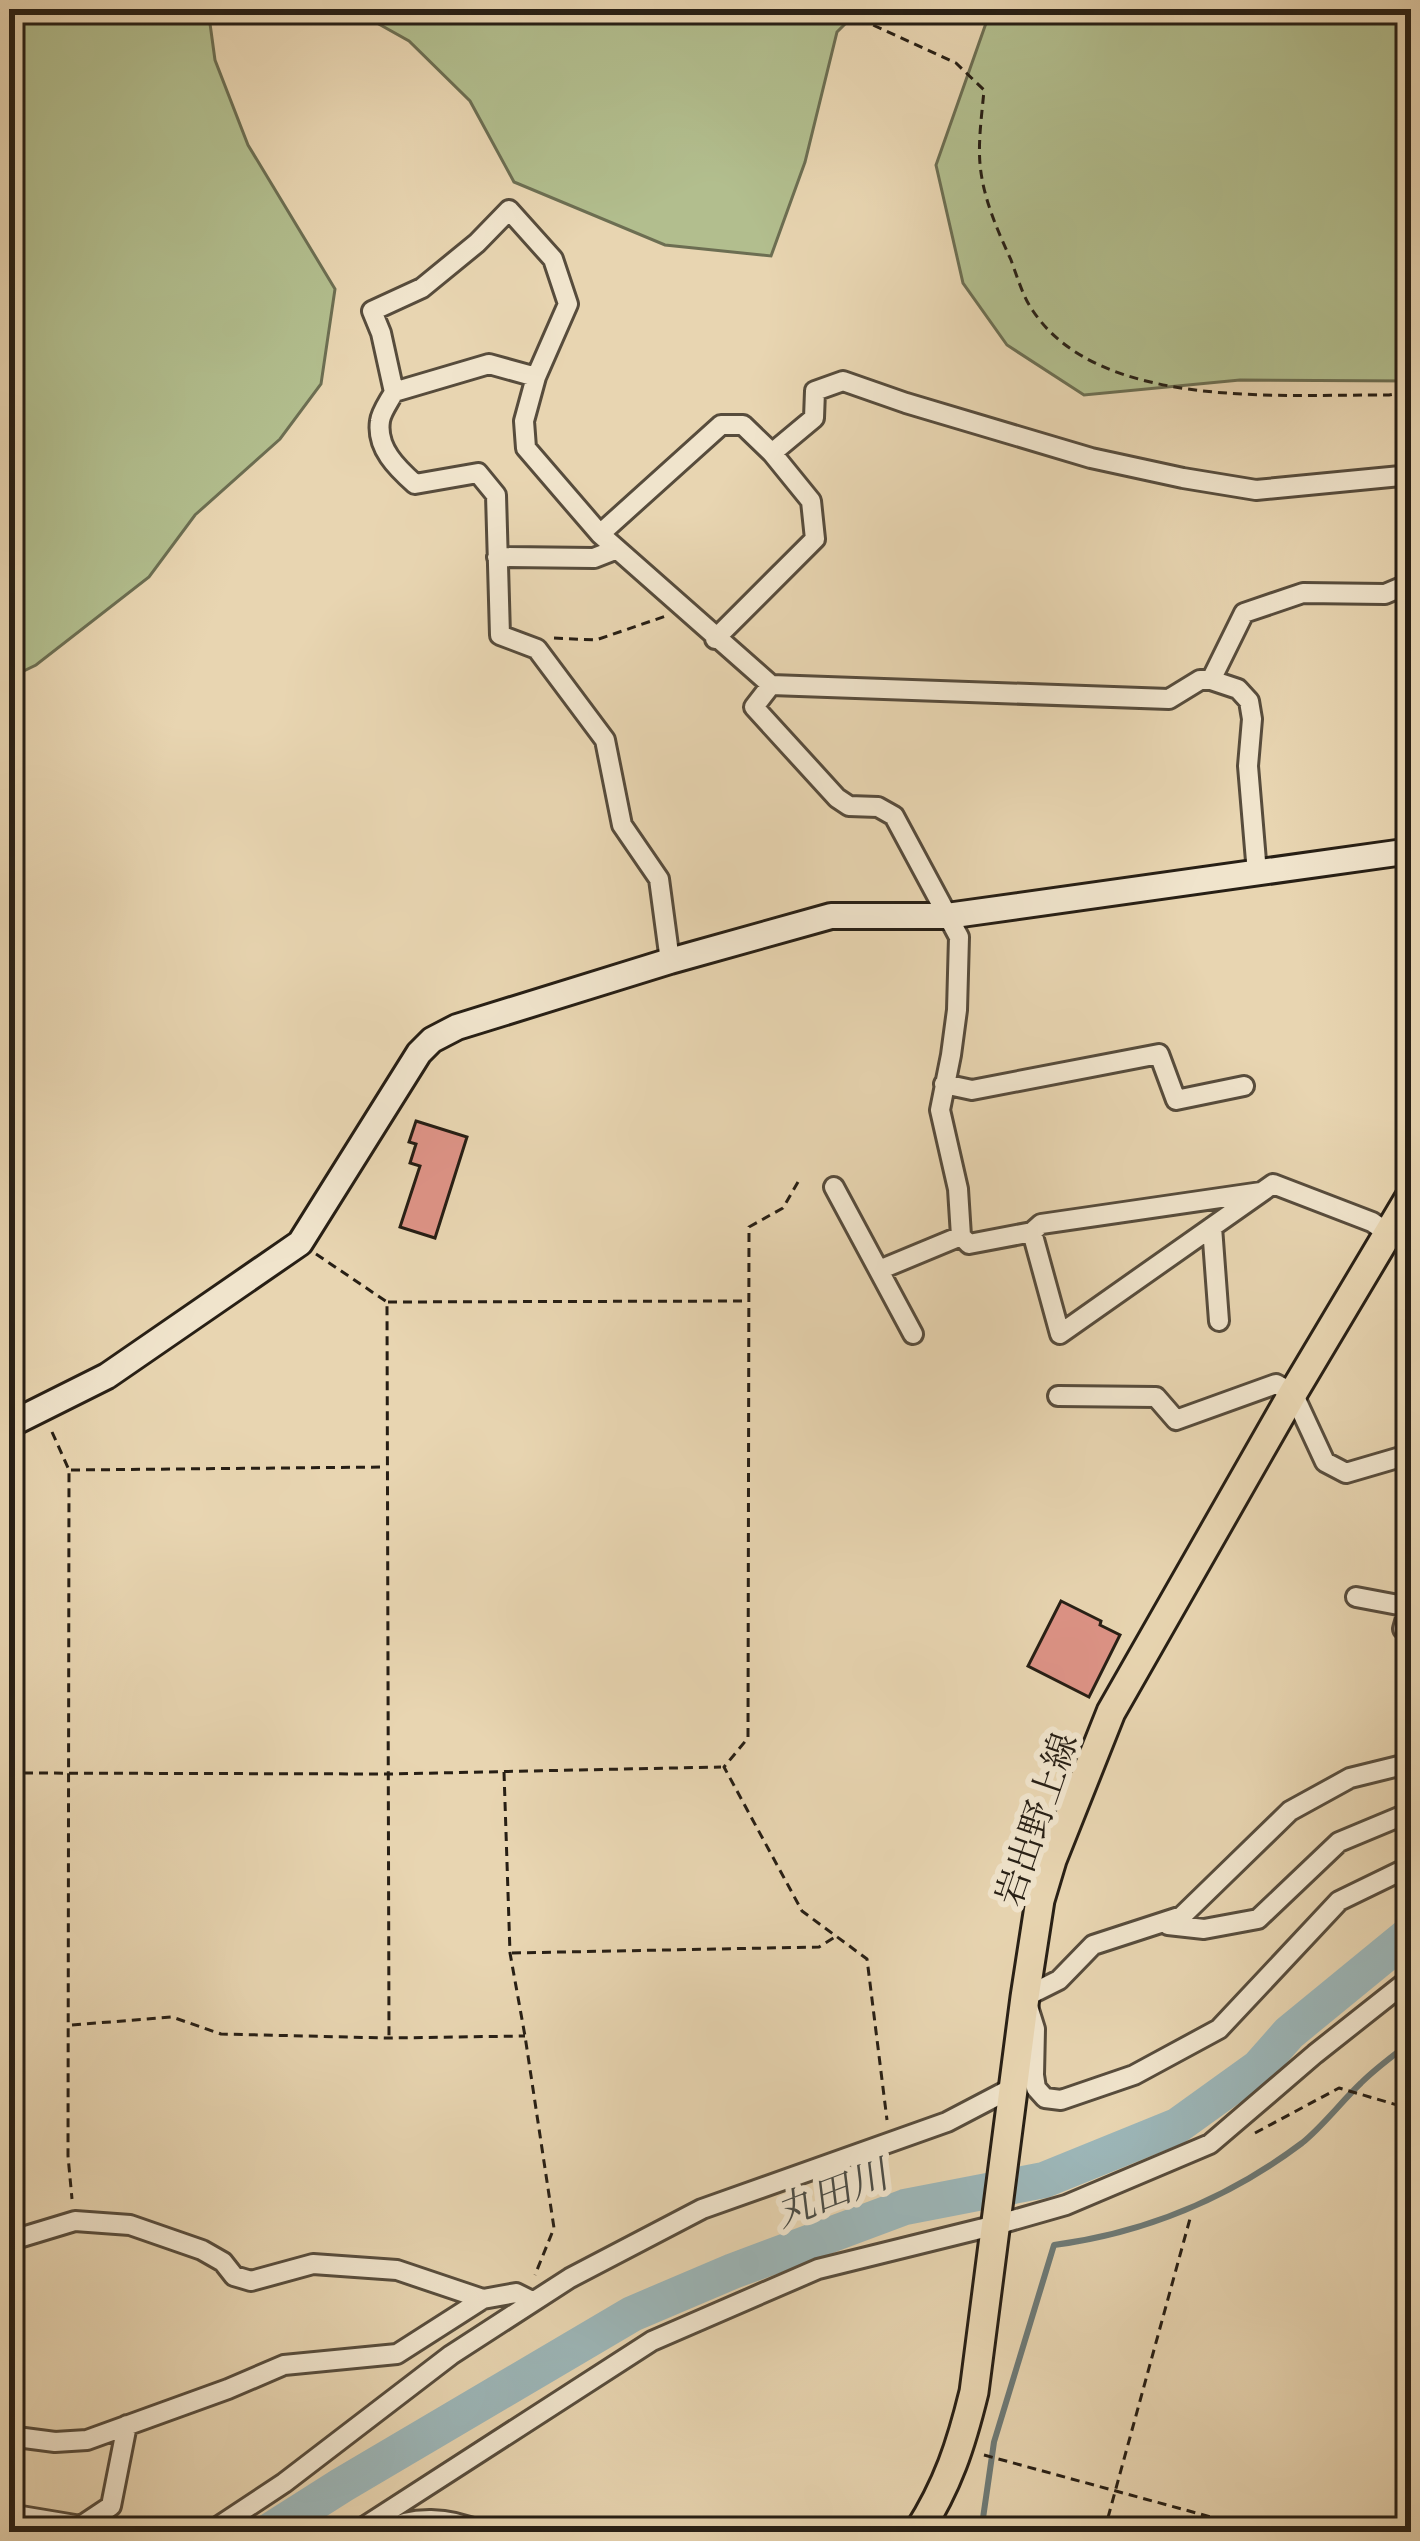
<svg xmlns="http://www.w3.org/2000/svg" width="1420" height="2541" font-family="'IM FELL DW Pica','Noto Serif JP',serif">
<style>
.green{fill:#b2be8e;stroke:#6c6e52;stroke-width:3}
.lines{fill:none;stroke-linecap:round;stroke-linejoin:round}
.stream{stroke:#6d7a77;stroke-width:6}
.river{stroke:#9cb6b8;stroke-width:36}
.building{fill:#dd9386;stroke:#271f15;stroke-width:3}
.street-casing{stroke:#574c3c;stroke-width:24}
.secondary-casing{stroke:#271f15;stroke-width:30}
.primary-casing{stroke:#271f15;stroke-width:33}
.path{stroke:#271f15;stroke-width:3;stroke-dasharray:9 6;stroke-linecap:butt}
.street{stroke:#f0e4cc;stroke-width:18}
.secondary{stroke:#f0e4cc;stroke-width:24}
.primary{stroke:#e8d5b1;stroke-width:27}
.labels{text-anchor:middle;stroke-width:12;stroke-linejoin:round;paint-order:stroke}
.street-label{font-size:36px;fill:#271f15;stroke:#f0e4cc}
.water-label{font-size:39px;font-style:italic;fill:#4a4c46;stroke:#f0e4cc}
</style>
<rect width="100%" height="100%" fill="#e8d5b1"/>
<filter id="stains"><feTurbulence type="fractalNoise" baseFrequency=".00167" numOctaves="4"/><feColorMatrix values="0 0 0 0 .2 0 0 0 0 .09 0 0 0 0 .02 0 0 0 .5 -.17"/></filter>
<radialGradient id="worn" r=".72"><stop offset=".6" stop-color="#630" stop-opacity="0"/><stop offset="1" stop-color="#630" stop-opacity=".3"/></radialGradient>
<path class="green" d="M9 9H208L215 60 248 145 335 289 321 384 280 439 195 515 149 577 36 665 9 678Z
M352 9H860L837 32 805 162 771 256 665 245 514 182 470 101 409 41Z
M991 9H1411V381L1240 380 1084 395 1007 345 963 283 936 165Z"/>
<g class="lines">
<path class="stream" d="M981 2532 994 2442 1054 2245C1144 2233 1229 2198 1302 2143 1323 2126 1341 2102 1361 2083 1376 2068 1394 2055 1411 2042"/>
<path class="river" d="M268 2532 342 2485 632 2314 733 2271 905 2207 1044 2180 1177 2126 1259 2067 1289 2033 1411 1933"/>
</g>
<path class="building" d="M416 1121 467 1137 435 1238 400 1227 420 1166 410 1163 416 1144 409 1142Z
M1061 1601 1101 1621 1100 1625 1120 1635 1089 1697 1028 1666Z"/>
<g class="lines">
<g class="street-casing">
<path id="street" d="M394 392 381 333 372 311 422 288 477 243 509 210 553 259 568 304 536 377
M772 453 814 418 815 391 843 381 906 403 1091 458 1183 478 1256 490 1411 475
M600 534 721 425H743L772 453 811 501 815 539 715 639
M497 557 594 558 617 549
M1211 680 1244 613 1303 593 1385 594 1411 583
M771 685 754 707 837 798 849 806 878 807 894 816 959 937 957 1010 951 1055 940 1110 958 1189 961 1236 969 1244 1032 1232 1041 1224 1261 1192
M670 961 659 879 622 825 605 740 537 649 500 635 496 495 478 473 415 484C397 468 376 448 380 421 381 412 390 400 394 392L489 364 536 377 524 421 526 448 600 534 771 685 1169 699 1200 680H1211L1238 689 1249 701 1252 719 1248 766 1257 873
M944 1084 972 1090 1159 1054 1176 1100 1244 1086
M834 1187 913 1334
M1212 1227 1219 1321
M1032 1232 1060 1334 1273 1184 1372 1222 1388 1233
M879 1270 961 1236
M1058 1396 1156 1397 1176 1420 1276 1384 1293 1393 1325 1462 1346 1473 1411 1454
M1356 1597 1409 1607
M1403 1629 1411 1600
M1411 1763 1350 1778 1290 1811 1182 1916 1093 1945 1059 1980 1025 1997 1035 2029 1034 2075 1036 2088 1045 2098 1061 2100 1134 2075 1219 2029 1339 1901 1411 1866
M1168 1925 1204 1929 1258 1919 1339 1842 1411 1812
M9 2241 75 2221 130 2225 202 2250 223 2262 234 2276 251 2281 313 2264 397 2270 483 2299 516 2293 532 2301
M9 2436 55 2442 87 2440 228 2389 284 2365 397 2354 483 2299
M9 2514 81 2526 111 2506 127 2425
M210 2532 284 2483 451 2355 570 2278 702 2209 947 2122 1012 2088
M356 2532 652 2341 818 2269 996 2225 1066 2205 1210 2144 1315 2054 1411 1978
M381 2532C413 2515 449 2517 482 2532"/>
</g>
<g class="secondary-casing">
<path id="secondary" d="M9 1425 107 1376 300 1243 419 1053 432 1040 457 1027 670 961 831 916H947L1411 851"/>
</g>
<g class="primary-casing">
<path id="primary" d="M918 2532C948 2485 961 2445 974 2392L1025 1997 1040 1900 1052 1860 1111 1712 1293 1393 1411 1195"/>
</g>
<path class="path" d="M848 9 875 26 956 63 984 90C982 114 978 140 980 164 983 198 997 229 1011 260 1017 276 1023 297 1033 311 1100 411 1283 394 1389 395L1411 391
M554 638 596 640 666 616
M798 1182 783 1208 749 1227 748 1738 724 1767 802 1911 867 1959 887 2120
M316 1254 387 1302 389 2038
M388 1302 745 1301
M52 1432 69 1470 68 2156 72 2199
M71 1470 385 1467
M504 1772 510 1953 525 2036 554 2228 535 2275
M9 1773 388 1774 721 1767
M512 1953 819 1947 835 1937
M72 2025 172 2017 221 2034 389 2038 525 2036
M1255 2133 1339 2088 1411 2109
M984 2455 1266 2532
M1104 2532 1191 2215"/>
<use href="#street" class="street"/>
<use href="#secondary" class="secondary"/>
<use href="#primary" class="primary"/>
</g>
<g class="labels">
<g class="street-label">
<text transform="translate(1036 1819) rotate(-71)" y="13">岩出野上線</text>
</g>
<g class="water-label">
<text transform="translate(831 2193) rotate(-21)" y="14">丸田川</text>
</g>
</g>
<rect width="1420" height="2541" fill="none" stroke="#e8d5b1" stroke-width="48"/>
<rect x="12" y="12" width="1396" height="2517" fill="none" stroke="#271f15" stroke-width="6"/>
<rect x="24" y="24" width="1372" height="2493" fill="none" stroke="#271f15" stroke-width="3"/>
<rect width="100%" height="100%" filter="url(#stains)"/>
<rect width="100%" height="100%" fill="url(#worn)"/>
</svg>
